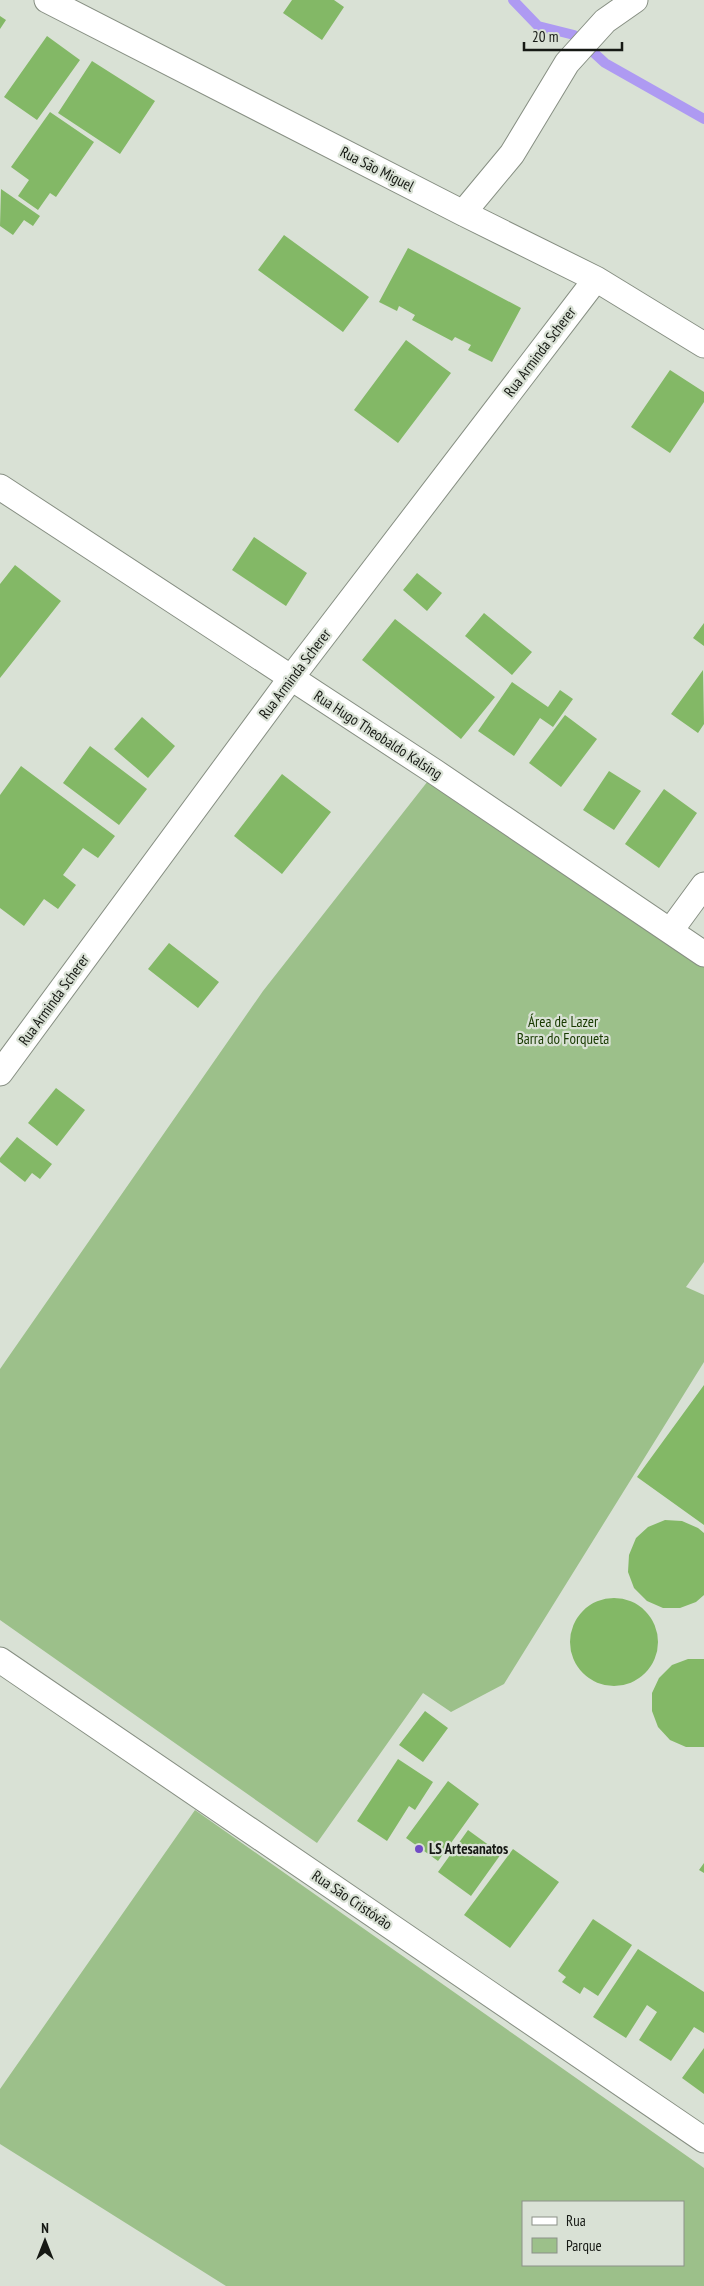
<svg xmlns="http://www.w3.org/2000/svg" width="704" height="2286" font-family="'PT Sans Narrow',sans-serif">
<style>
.green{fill:#9cc08a;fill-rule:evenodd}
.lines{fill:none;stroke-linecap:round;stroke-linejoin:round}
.stream{stroke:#ae9af2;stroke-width:10}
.building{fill:#83b866}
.minor-casing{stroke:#878f83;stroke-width:27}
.minor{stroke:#fff;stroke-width:25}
.poi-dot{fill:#714cc5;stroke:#d9e1d5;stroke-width:2}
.labels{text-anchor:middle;stroke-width:4.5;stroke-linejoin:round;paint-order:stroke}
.street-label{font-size:15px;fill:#161914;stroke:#d9e1d5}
.park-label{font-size:15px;fill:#183a00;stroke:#d9e1d5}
.poi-label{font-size:15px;font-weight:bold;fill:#161914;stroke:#d9e1d5;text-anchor:start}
</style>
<rect width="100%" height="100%" fill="#d9e1d5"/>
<path class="green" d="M435 772 704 959V1262L686 1287 704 1295V1362L504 1684 451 1712 423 1693 317 1843 0 1620V1369L263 991Z
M195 1810 704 2168V2286H226L0 2144V2089ZM523 2202H683V2265H523Z"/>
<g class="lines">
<path class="stream" d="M513 0 538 26 574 35
M593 52 605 63 704 119"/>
</g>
<path class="building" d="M292 0H334L344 7 322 40 283 13Z
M0 16 6 20 0 29Z
M47 36 80 60 37 120 4 97Z
M92 61 155 101 120 154 58 113Z
M50 112 94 142 56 197 50 193 38 210 18 196 29 180 11 167Z
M1 189 40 216 33 226 24 220 13 235 0 226Z
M284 235 369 297 343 332 258 270Z
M408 248 521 308 492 362 468 350 471 345 455 337 452 341 412 320 415 315 399 306 397 311 379 302Z
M406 340 451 373 398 443 354 410Z
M670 370 704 392V402L670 453 631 427Z
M254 537 307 573 286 606 232 570Z
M15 565 61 601 0 678V584Z
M417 573 442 593 427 611 403 590Z
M484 613 532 652 512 675 465 636Z
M395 619 495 697 461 739 362 660Z
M704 623V646L693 638Z
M703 670 704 724 698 733 671 714Z
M512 682 548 707 560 690 573 699 553 727 540 718 514 756 478 731Z
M565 715 597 739 561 787 529 763Z
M142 717 175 746 148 778 114 749Z
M90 746 147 789 119 825 63 783Z
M21 766 115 836 98 858 83 848 63 875 76 885 58 909 44 899 24 926 0 908V795Z
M609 771 641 791 614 830 583 810Z
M282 774 331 812 282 874 234 836Z
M664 789 697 813 659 868 625 844Z
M169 943 219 982 198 1008 148 969Z
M56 1088 85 1110 57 1146 28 1123Z
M17 1137 52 1164 40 1179 32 1173 25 1182 0 1162V1158Z
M704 1385V1525L637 1477Z
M665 1520 682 1521 698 1528 704 1533V1595L696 1602 680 1608H663L647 1601 634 1588 628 1572 629 1555 636 1538 648 1527Z
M570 1642a44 44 0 1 1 88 0a44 44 0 1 1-88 0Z
M688 1659H704V1747H686L670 1740 658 1727 652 1711V1693L659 1678 672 1665Z
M425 1711 448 1728 423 1762 399 1745Z
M398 1759 433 1782 415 1810 409 1806 387 1841 357 1821Z
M448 1781 479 1804 438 1861 406 1838Z
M468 1830 501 1854 471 1896 438 1872Z
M513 1849 559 1882 510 1948 464 1915Z
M704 1863V1873L699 1870Z
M593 1919 632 1945 598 1996 584 1987 580 1994 562 1982 566 1977 558 1971Z
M638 1949 704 1992V2033L694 2027 671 2061 639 2040 657 2012 647 2005 626 2038 593 2017Z
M704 2048V2094L682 2078Z"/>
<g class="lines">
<g class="minor-casing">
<path id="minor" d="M47 0 463 213 596 279 704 345
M463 213 512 154 567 63 605 21 635 0
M0 487 435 772 704 954
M671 930 704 885
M0 1073 291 678 596 279
M0 1660 704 2140"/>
</g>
<use href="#minor" class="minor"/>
</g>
<circle class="poi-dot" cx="419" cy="1849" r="5"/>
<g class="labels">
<g class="street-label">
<text transform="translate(377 169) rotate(27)" y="5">Rua São Miguel</text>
<text transform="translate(540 352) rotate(-53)" y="5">Rua Arminda Scherer</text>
<text transform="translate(295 674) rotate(-53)" y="5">Rua Arminda Scherer</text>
<text transform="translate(378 735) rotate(33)" y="5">Rua Hugo Theobaldo Kalsing</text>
<text transform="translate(54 1000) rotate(-54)" y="5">Rua Arminda Scherer</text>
<text transform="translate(352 1900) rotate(34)" y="5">Rua São Cristóvão</text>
</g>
<g class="park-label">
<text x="563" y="1027">Área de Lazer<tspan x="563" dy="17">Barra do Forqueta</tspan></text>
</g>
<g class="poi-label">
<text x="429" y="1854">LS Artesanatos</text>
</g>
</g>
<rect x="522" y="2201" width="162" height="65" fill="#d9e1d5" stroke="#8b9188"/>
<rect x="532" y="2217" width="25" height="8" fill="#ffffff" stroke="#8b9188"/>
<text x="566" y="2226" font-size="15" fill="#161914">Rua</text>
<rect x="532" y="2238" width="25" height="15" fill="#9cc08a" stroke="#8b9188"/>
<text x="566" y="2251" font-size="15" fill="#161914">Parque</text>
<g transform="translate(45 2241)" stroke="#d9e1d5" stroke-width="4" paint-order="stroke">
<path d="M0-4L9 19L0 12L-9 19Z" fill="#161914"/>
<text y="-8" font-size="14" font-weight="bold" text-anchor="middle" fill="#161914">N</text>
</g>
<path d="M524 42v8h98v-8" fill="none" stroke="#161914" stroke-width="2.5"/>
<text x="532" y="42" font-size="15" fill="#161914" stroke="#d9e1d5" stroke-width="4" paint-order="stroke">20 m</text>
</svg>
